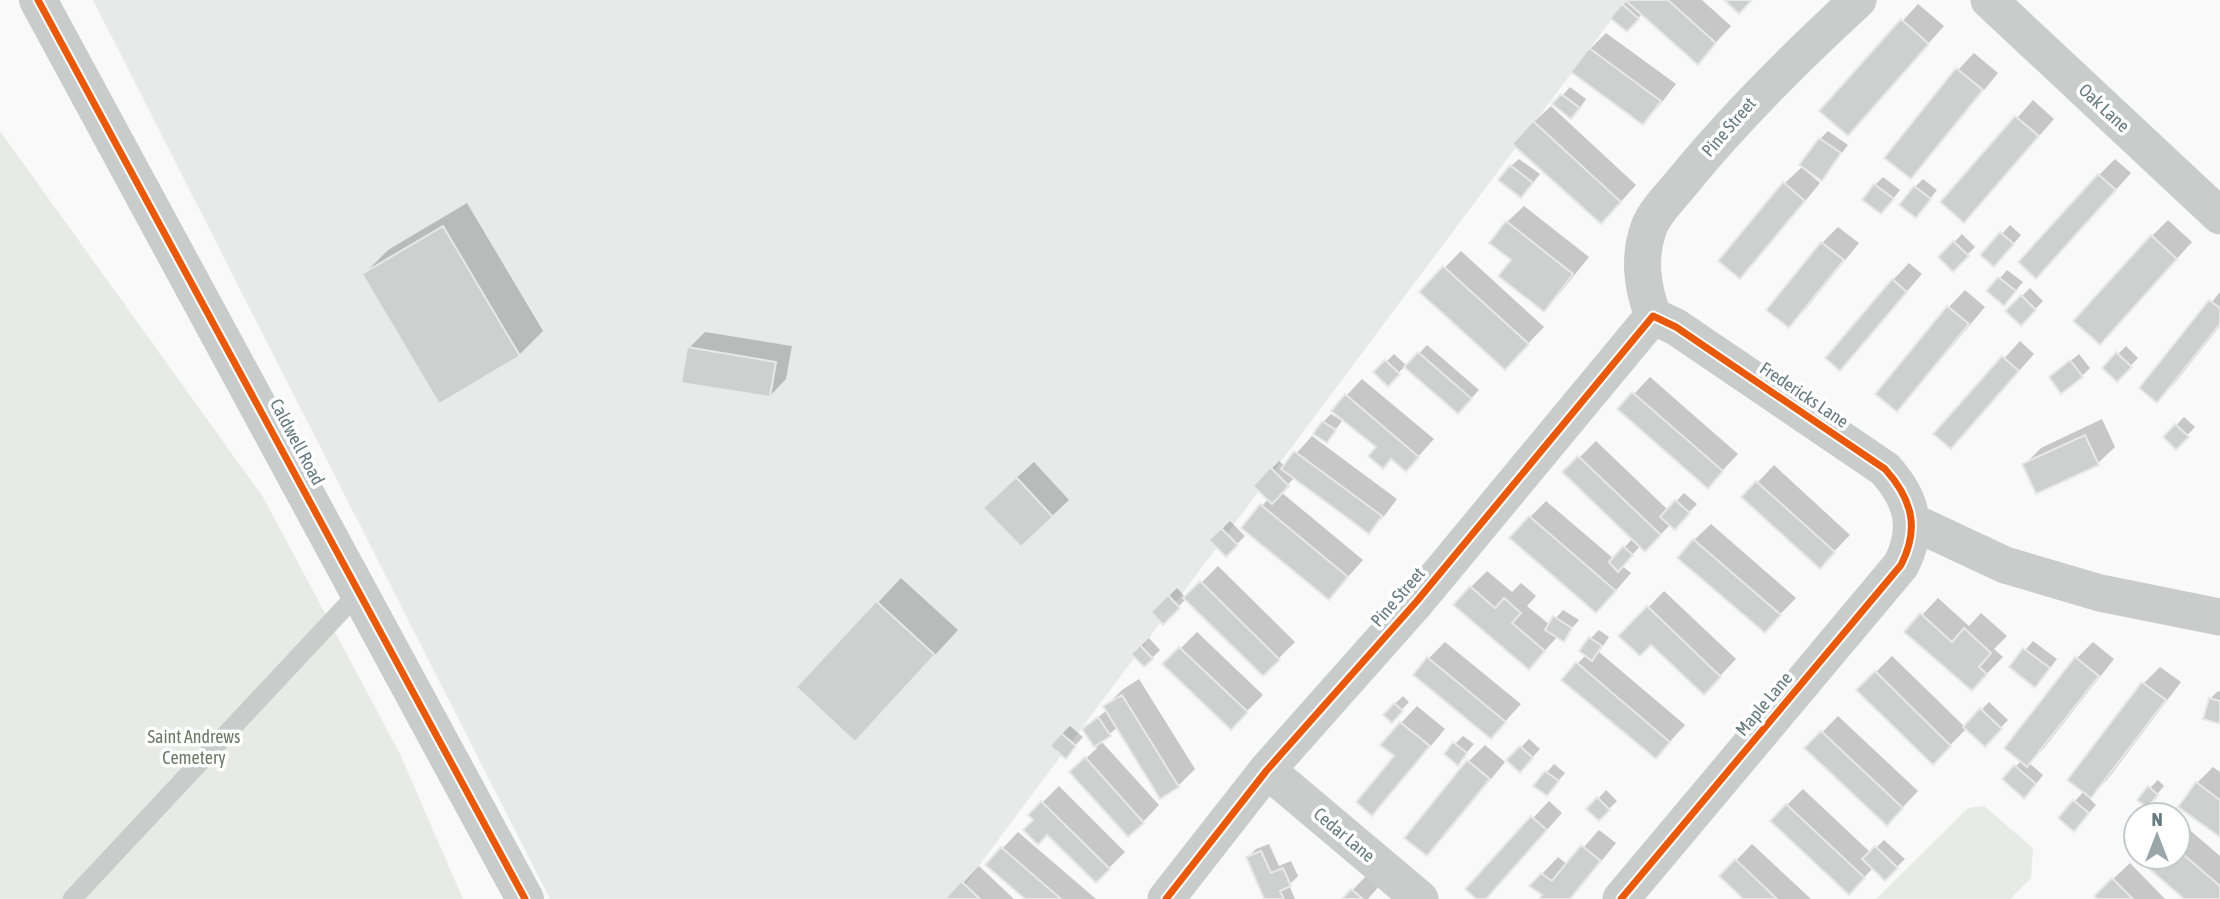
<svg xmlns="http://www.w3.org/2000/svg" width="2220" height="899" font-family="'Asap Condensed',sans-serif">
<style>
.built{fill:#e8e9e9}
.green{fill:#e8eae6}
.shadow{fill:#0003}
.building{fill:#ced0d0;stroke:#e8e8e8;stroke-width:2}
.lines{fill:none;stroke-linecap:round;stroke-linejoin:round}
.service{stroke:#cacccc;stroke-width:19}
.minor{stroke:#cacccc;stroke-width:37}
.tertiary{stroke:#cacccc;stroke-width:38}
.cycleway-casing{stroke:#fff;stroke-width:11}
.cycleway{stroke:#e8590c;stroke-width:7}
.labels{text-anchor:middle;stroke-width:7;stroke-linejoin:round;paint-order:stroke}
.street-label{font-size:18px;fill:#667a80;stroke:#fff}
.park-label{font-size:18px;fill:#6c7966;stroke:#fff}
</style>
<rect width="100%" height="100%" fill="#f9f9f9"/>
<path class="built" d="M93 0H1626L954 899H550Z"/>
<path class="green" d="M0 131 263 497 400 754 463 899H0Z
M1984 806 2033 848 2031 878 2010 899H1876L1968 808Z"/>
<path class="shadow" d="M1627 0H1702L1731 26 1698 62 1643 13 1627 30 1623 5Z
M1918 4 1944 26 1848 134 1821 111Z
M1606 33 1676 84 1659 106 1643 123 1590 49Z
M1974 53 1998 73 1927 160 1910 177 1958 70Z
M1570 87 1586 99 1579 109 1555 104Z
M2033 100 2054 119 1980 204 1943 202Z
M1551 106 1636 185 1617 206 1534 122Z
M1828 131 1848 145 1822 179 1807 169 1806 171 1820 183 1756 261 1740 277 1720 261 1785 183 1803 166 1820 139Z
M1519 159 1540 174 1529 188 1511 166Z
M2115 159 2131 173 2053 260 2099 175Z
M1883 177 1900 190 1889 204 1875 185Z
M1923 179 1937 190 1923 208 1915 187Z
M467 203 543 331 519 355 364 274 388 250Z
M1524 206 1589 257 1560 293 1544 310 1514 259 1507 222Z
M2168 220 2192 242 2116 326 2152 236Z
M2010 225 2021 235 2002 257 1983 255Z
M1838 227 1859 243 1805 310 1789 326 1822 243Z
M1962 234 1975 247 1953 269 1940 257Z
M1461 251 1544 327 1521 351 1421 292Z
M1909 263 1922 274 1840 369 1827 358 1893 280Z
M2007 270 2023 282 2012 295 1989 291Z
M2030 288 2043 301 2021 324 2007 311Z
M1965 290 1985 307 1913 393 1897 410 1877 394 1949 307Z
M2220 292V326L2174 384 2157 400 2142 388Z
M705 332 792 346 786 379 770 396 689 348Z
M2020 341 2034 354 1967 430 1936 434Z
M1427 345 1479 390 1466 404 1405 366 1388 384 1376 372 1394 354 1407 366Z
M2126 346 2138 358 2117 380 2104 368Z
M2079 354 2090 368 2082 376 2051 377Z
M1650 377 1738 454 1708 486 1634 394Z
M1362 379 1434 439 1406 470 1378 447 1346 396Z
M1331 414 1342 421 1327 441 1323 422Z
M2184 417 2195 427 2176 447 2165 437Z
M2102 419 2115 447 2098 463 2037 491 2024 465 2041 448Z
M1312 436 1397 499 1385 515 1369 532 1295 477 1281 492 1363 560 1329 598 1262 506 1269 498 1255 486 1279 461 1285 466Z
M1596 441 1668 510 1684 493 1697 504 1683 519 1671 524 1645 550 1641 545 1622 566 1631 573 1612 595 1530 517 1546 501 1614 559 1633 538 1565 472Z
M1034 462 1069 500 1021 545 1002 491Z
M1774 465 1850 535 1820 566 1744 497Z
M1230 521 1245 536 1226 555 1211 540Z
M1711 524 1796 598 1764 631 1694 540Z
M1218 566 1295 642 1263 674 1187 598 1163 622 1153 612 1177 588 1186 598Z
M1487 571 1512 592 1521 583 1536 596 1527 606 1550 625 1563 610 1579 620 1563 639 1558 636 1529 668 1471 587Z
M901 578 958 630 879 716 799 687Z
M1664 591 1736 659 1720 676 1651 642 1621 636Z
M1938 598 1969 626 1981 613 2007 636 1994 649 2003 657 1972 689 1907 631Z
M1599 630 1609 637 1599 652 1685 725 1656 757 1577 664 1587 654 1591 638Z
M1197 632 1263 695 1231 727 1165 664Z
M1149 638 1160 650 1152 658 1133 654Z
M2033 641 2057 659 2043 677 2011 667Z
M1445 642 1521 704 1491 737 1428 659Z
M2093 642 2114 659 2044 748 2029 763 2043 775 2032 789 2004 779 2022 760 2076 659Z
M1892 656 1965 727 1989 702 2008 720 1993 736 1967 728 1933 763 1858 690Z
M2160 667 2181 682 2107 780 2089 798 2096 805 2082 821 2060 818 2084 791 2069 780 2144 683Z
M1139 679 1195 769 1178 786 1161 797 1118 727 1101 741 1159 805 1143 822 1072 772 1097 748 1084 729 1107 710 1105 707 1122 690Z
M2218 691 2220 692V722L2210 699Z
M1403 696 1409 702 1392 720 1395 704Z
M1417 706 1445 729 1388 797 1372 814 1396 755 1401 723Z
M1838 716 1918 791 1887 824 1807 748Z
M1070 726 1083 737 1073 748 1062 734Z
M1463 736 1474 744 1458 763 1455 744Z
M1529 739 1540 749 1520 771 1509 760Z
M1485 745 1505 762 1443 838 1427 854 1407 838 1469 761Z
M1554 764 1565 773 1547 794 1536 785Z
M2213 767 2220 772V835L2197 783Z
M2158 780 2164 786 2154 798 2150 788Z
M1059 786 1125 852 1096 881 1030 815Z
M1803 789 1871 853 1884 840 1905 859 1885 879 1873 868 1849 893 1787 805Z
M1606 790 1617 801 1599 819 1589 809Z
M1549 801 1562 813 1498 885 1484 899H1478L1467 889Z
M2178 820 2220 856V899H2187L2138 857H2178Z
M1599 830 1616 843 1571 899H1541L1544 895 1542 874 1558 857 1568 865Z
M1018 832 1096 899H1027L1002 849Z
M1269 844 1279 866 1291 861 1298 876 1289 885 1295 899H1266L1248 857 1256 849Z
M1752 844 1811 899H1745L1721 876Z
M2130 863 2165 899H2099L2112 880Z
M979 866 1014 899H948Z
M1368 874 1381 884 1368 899H1344Z"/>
<path class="building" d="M1625 0H1668L1716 43 1698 65Z
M1724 0H1752L1739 14Z
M1622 4 1639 19 1627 32 1610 18Z
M1901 19 1929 44 1848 136 1819 111Z
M1589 48 1661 101 1643 125 1571 72Z
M1956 68 1983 90 1911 179 1884 158Z
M1561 94 1580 108 1571 119 1552 104Z
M2015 116 2039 136 1964 223 1940 202Z
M1533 121 1621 202 1601 224 1512 144Z
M1819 138 1841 153 1822 181 1799 165Z
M1510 165 1533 183 1521 198 1498 180Z
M2098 174 2116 190 2036 279 2018 262Z
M1783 182 1805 201 1740 279 1718 261Z
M1874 184 1894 199 1881 214 1862 200Z
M1914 186 1931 199 1916 218 1899 205Z
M1506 221 1573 274 1544 312 1498 276 1511 260 1489 243Z
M443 226 520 356 439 404 362 274Z
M2000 232 2014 244 1994 267 1980 255Z
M2151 235 2177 259 2100 345 2073 321Z
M1953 241 1969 256 1953 272 1938 257Z
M1821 242 1844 260 1789 328 1766 310Z
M1443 266 1529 344 1505 370 1419 292Z
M1998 277 2016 291 2004 306 1986 291Z
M1892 279 1907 292 1840 371 1825 358Z
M2021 295 2036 310 2021 326 2005 311Z
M2209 300 2220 308V324L2157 403 2139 388Z
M1947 306 1969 324 1897 412 1875 394Z
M687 347 776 362 770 397 681 383Z
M1418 352 1472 399 1458 414 1404 367Z
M2116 352 2132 367 2117 382 2102 368Z
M2002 356 2019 371 1951 449 1933 434Z
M1385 360 1400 374 1388 387 1373 372Z
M2070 360 2083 377 2061 394 2049 377Z
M1632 392 1723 471 1708 489 1617 409Z
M1345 394 1419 457 1406 472 1391 459 1383 469 1368 456 1376 447 1331 411Z
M1322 421 1336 430 1327 443 1313 434Z
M2175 424 2189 437 2176 450 2163 437Z
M2085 435 2099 465 2036 494 2022 464Z
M1294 451 1382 516 1369 534 1281 469Z
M1578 456 1661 535 1645 552 1562 472Z
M1270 467 1289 486 1272 504 1253 486Z
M1016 477 1053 517 1021 547 983 508Z
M1756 481 1835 552 1820 569 1741 497Z
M1675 500 1690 513 1675 530 1660 517Z
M1260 504 1348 577 1329 600 1241 528Z
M1529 516 1616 591 1596 613 1509 538Z
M1221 528 1238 545 1226 557 1209 540Z
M1693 539 1781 615 1765 633 1677 558Z
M1623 546 1633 555 1618 572 1609 562Z
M1200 581 1280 660 1263 676 1183 598Z
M1470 586 1495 608 1504 598 1521 613 1512 623 1545 651 1529 670 1453 605Z
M1168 595 1180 608 1163 625 1151 612Z
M876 601 935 655 855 742 796 687Z
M1647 606 1721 677 1704 695 1651 645 1640 656 1618 636Z
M1920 613 1952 642 1964 628 1991 653 1979 667 1987 674 1972 691 1904 632Z
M1553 616 1572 628 1564 642 1545 630Z
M1589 637 1602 646 1592 661 1579 651Z
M1140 645 1153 659 1144 667 1131 654Z
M1179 647 1248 712 1231 730 1162 664Z
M2023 648 2050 668 2035 688 2009 667Z
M1427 657 1506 722 1491 739 1413 675Z
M2075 657 2099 676 2027 767 2004 748Z
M1576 662 1670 742 1656 759 1561 680Z
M1875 671 1951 746 1933 765 1856 690Z
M2142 682 2166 700 2091 798 2067 780Z
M1122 695 1179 787 1160 799 1103 706Z
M2209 698 2220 701V724L2203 719Z
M1394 703 1403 711 1392 723 1383 715Z
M1980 708 2002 729 1985 747 1963 727Z
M1098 717 1111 736 1094 747 1082 729Z
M1400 722 1430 746 1372 816 1356 802 1394 756 1380 745Z
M1821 731 1903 808 1887 826 1804 748Z
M1061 733 1076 746 1066 759 1050 746Z
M1453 742 1467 753 1458 766 1444 754Z
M1520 746 1533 758 1520 773 1506 760Z
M1085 757 1144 823 1128 837 1069 772Z
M1467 760 1490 779 1427 856 1404 838Z
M2014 765 2036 784 2024 799 2002 779Z
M1545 771 1559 781 1547 796 1533 786Z
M2196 782 2220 800V837L2178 807Z
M2148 786 2158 795 2147 808 2137 800Z
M1597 797 1610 810 1599 821 1586 809Z
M2073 800 2089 813 2074 832 2058 818Z
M1041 801 1110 869 1096 883 1047 835 1038 845 1023 830 1033 820 1028 815Z
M1786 804 1865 878 1849 895 1770 821Z
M1531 816 1547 830 1486 899H1476L1465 889Z
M1581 845 1601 861 1570 899H1539L1542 895 1529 886 1541 873 1552 881Z
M1875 846 1898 868 1885 881 1862 859Z
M1001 847 1061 899H1025L985 865Z
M2136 849V857H2178V850L2220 886V899H2184L2132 854Z
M1261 851 1271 873 1283 868 1291 886 1280 891 1284 899H1264L1246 857Z
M1735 859 1777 899H1743L1719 876Z
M2112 878 2133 899H2097L2094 896Z
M961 881 980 899H945Z
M1351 889 1363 899H1342Z"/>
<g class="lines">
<path class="service" d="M72 899 360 591"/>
<path class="minor" d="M1989 0 2220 216
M1653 316C1642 286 1638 258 1649 227 1655 211 1673 194 1684 180 1737 115 1796 57 1858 0
M1911 521 2005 565 2100 593 2220 617
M1267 770 1420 899
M1166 899 1267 770 1417 601 1653 316
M1621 899 1901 565C1920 528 1912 499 1885 469L1676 327 1653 316"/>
<path class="tertiary" d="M38 0 525 899"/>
<g class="cycleway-casing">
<path id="cycleway" d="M38 0 525 899
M1166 899 1267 770 1417 601 1653 316 1676 327 1885 469C1912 499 1920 528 1901 565L1621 899"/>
</g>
<use href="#cycleway" class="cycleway"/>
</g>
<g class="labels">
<g class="street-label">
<text transform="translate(2104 108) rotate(43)" y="6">Oak Lane</text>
<text transform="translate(1729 127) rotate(-49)" y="6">Pine Street</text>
<text transform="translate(1804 395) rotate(34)" y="6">Fredericks Lane</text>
<text transform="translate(297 442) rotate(62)" y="6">Caldwell Road</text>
<text transform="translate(1398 597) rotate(-49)" y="6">Pine Street</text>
<text transform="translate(1764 704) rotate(-50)" y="6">Maple Lane</text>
<text transform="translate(1344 835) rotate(40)" y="6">Cedar Lane</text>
</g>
<g class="park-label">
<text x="194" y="743">Saint Andrews<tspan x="194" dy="21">Cemetery</tspan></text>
</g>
</g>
<g transform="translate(2157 836)"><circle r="33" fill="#ffffff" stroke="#c2cacc" stroke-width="2"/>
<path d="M0-5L12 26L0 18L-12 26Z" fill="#99a6aa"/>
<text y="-10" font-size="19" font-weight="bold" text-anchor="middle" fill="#667a80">N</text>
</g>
</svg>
